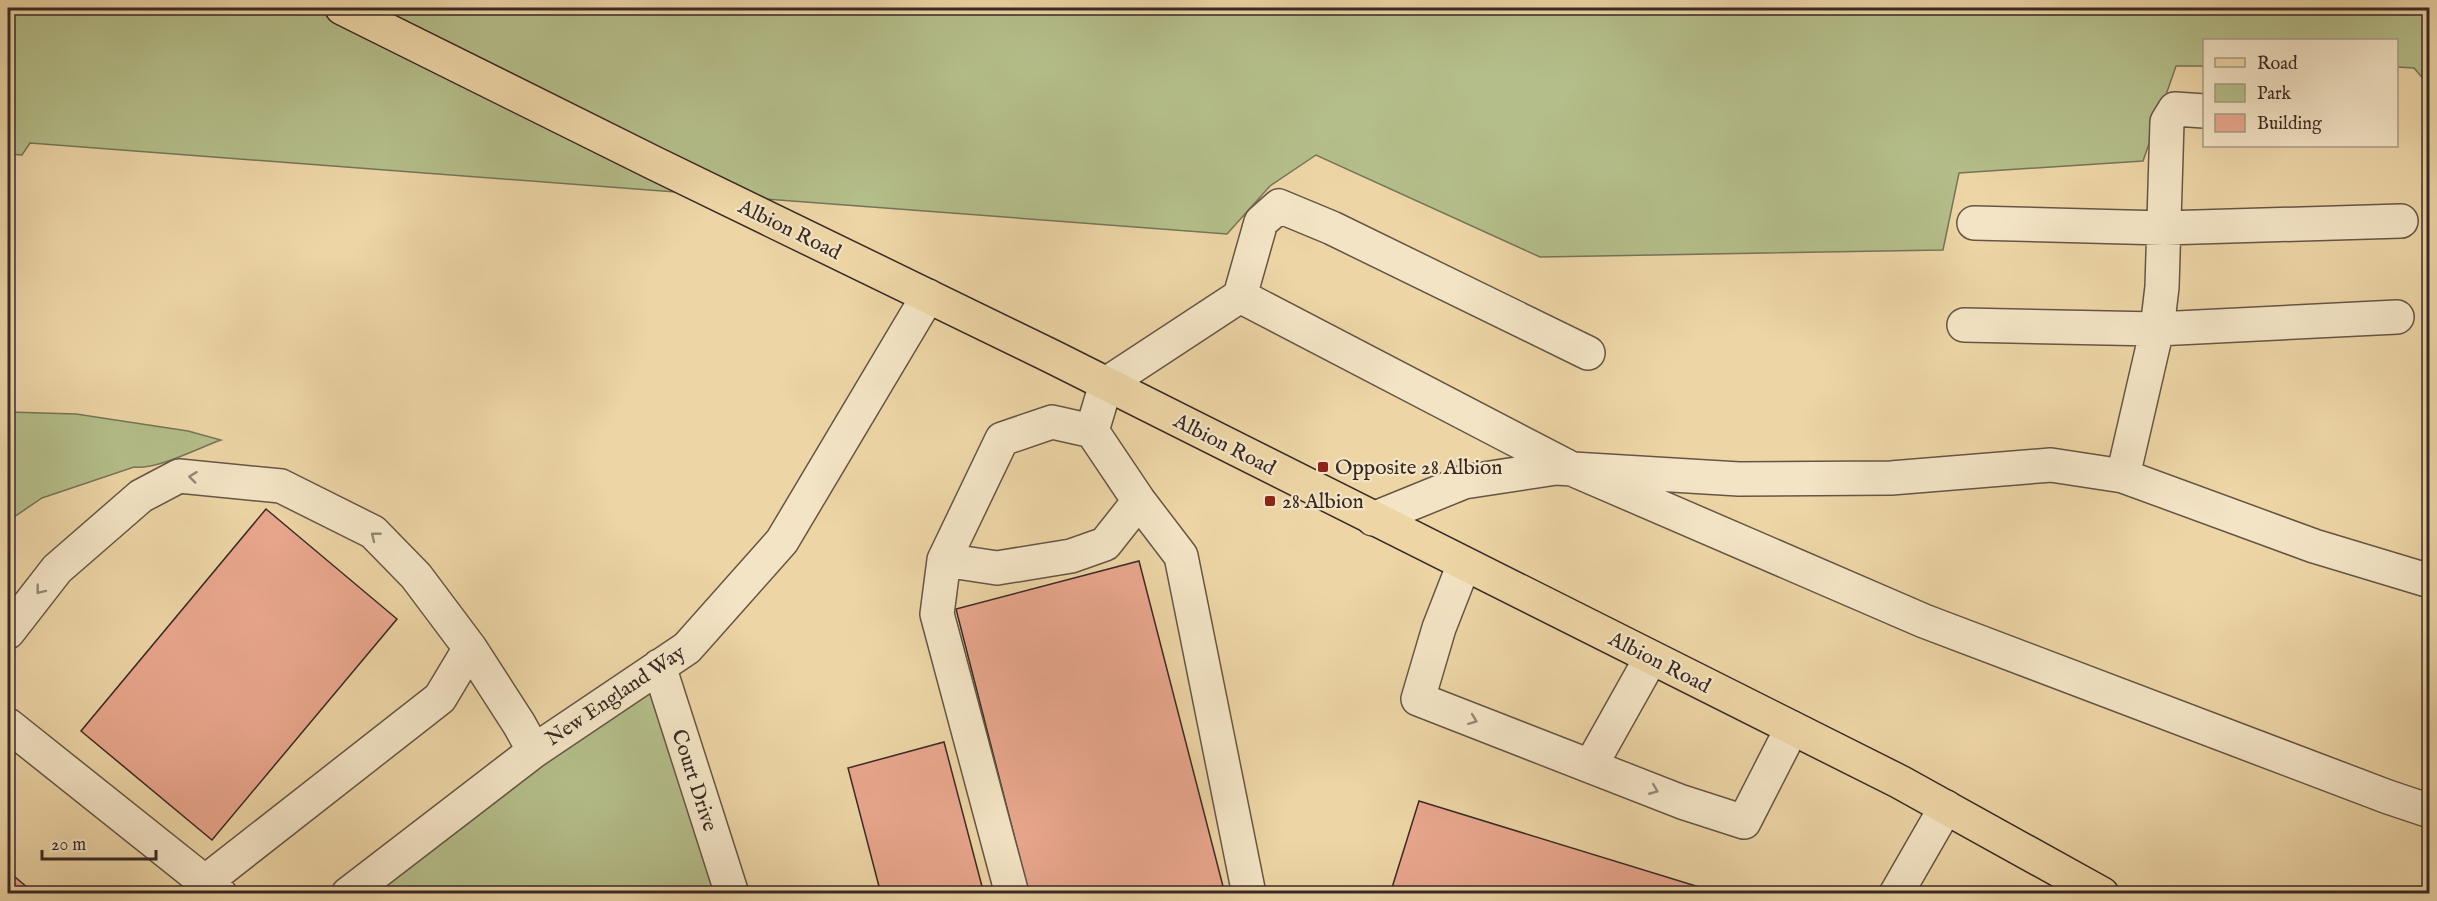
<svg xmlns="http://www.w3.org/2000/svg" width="2437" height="901" font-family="'IM FELL English',serif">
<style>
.green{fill:#b4be8a;stroke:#767458;stroke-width:1.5}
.building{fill:#e9a78e;stroke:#392a25;stroke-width:1.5}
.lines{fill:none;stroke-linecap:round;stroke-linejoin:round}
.minor-casing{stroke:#665545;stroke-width:36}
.major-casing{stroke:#392a25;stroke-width:36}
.minor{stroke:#f3e4c5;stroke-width:33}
.major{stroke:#edd5a6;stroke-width:33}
.oneway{stroke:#968775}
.poi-dot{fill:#8f2418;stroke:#f3e4c5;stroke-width:2}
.labels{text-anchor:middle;stroke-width:4.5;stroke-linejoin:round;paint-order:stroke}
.street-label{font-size:21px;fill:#392a25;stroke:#f3e4c5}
.poi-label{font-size:21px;fill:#392a25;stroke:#f3e4c5;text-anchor:start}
</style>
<rect width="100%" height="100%" fill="#edd5a6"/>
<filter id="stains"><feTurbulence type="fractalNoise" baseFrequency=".00333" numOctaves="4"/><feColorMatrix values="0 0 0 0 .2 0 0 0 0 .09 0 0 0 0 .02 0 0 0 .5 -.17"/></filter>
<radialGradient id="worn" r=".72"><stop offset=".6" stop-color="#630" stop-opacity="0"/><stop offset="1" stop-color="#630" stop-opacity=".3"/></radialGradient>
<path class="green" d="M8 8H2429V265L2427 83 2414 68 2397 67 2396 40H2204V66H2176L2143 161 1959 173 1943 250 1540 257 1316 155 1270 186 1227 234 30 143 22 155 8 154Z
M8 412 76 414 188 431 221 440C198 448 157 470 134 467L42 498 8 521Z
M660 669 735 894H329L632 684Z"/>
<path class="building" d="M266 509 397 619 212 840 81 731Z
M1139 561 1225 894H1029L956 609Z
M944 742 984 894H881L848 768Z
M1419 801 1722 894H1390Z
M8 871 35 894H8Z"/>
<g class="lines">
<g class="minor-casing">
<path id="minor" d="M1974 223 2164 228 2401 221
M1240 296 1261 222 1279 206 1332 228 1588 353
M1964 325 2157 329 2397 317
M1092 431 1052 422 1002 439 944 560 997 568 1071 556 1105 544 1139 501
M2123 476 2157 329 2162 287 2167 122 2175 109 2204 111
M1373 519 1464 482 1556 468 1739 479 1891 478 2051 465 2123 476 2314 546 2430 581
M944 560 937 614 1012 894
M1464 564 1439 628 1418 699 1682 802 1744 822 1792 728
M8 632 57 569 141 496 179 476 281 486 373 532 416 576 470 648 519 724 534 751
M659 666 732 894
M8 725 220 894
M1591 765 1651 658
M205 882 440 698 470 648
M348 894 534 751 687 648 782 541 928 296
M1249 894 1181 556 1139 501 1092 431 1106 384 1240 296 1572 469 1924 621 2388 797 2430 811
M1896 894 1946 807"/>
</g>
<g class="major-casing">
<path id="major" d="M342 8 656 164 1053 357 1900 782 2102 894"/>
</g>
<use href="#minor" class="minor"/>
<use href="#major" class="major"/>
</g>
<defs><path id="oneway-chevron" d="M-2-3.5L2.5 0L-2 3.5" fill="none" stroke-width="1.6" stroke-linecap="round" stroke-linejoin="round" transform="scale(1.5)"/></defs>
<g class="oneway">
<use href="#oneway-chevron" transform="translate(193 477) rotate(-173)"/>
<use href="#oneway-chevron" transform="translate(375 536) rotate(-141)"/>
<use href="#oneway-chevron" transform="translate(40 590) rotate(128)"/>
<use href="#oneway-chevron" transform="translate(1473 720) rotate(21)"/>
<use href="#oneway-chevron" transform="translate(1654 790) rotate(22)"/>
</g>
<g class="poi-dot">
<rect x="1317" y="461" width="12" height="12" rx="3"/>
<rect x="1264" y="495" width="12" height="12" rx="3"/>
</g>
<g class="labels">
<g class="street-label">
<text transform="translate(790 229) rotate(26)" y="7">Albion Road</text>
<text transform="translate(1225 444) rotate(27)" y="7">Albion Road</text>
<text transform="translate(1660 662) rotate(27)" y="7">Albion Road</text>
<text transform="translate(615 695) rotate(-34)" y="7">New England Way</text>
<text transform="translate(695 780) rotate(72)" y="7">Court Drive</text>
</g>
<g class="poi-label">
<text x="1335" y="474">Opposite 28 Albion</text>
<text x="1282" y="508">28 Albion</text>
</g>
</g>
<rect width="2437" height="901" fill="none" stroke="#edd5a6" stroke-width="30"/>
<rect x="9" y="9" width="2419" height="883" fill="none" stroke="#392a25" stroke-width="3"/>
<rect x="15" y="15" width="2407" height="871" fill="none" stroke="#392a25" stroke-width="1.5"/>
<rect x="2203" y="39" width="195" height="108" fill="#f3e4c5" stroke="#a99a85" stroke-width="1.5"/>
<rect x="2215" y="58" width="30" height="9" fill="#edd5a6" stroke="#a99a85" stroke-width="1.5"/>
<text x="2257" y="69" font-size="18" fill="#392a25">Road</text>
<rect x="2215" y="84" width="30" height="18" fill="#b4be8a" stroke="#a99a85" stroke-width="1.5"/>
<text x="2257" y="99" font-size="18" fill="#392a25">Park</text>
<rect x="2215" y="114" width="30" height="18" fill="#e9a78e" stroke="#a99a85" stroke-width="1.5"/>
<text x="2257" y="129" font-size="18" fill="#392a25">Building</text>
<path d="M42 850v9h114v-9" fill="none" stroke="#392a25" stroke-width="3"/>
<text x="51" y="850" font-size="18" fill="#392a25" stroke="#f3e4c5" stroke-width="4.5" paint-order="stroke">20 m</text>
<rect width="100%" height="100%" filter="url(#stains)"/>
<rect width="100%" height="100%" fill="url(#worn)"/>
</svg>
